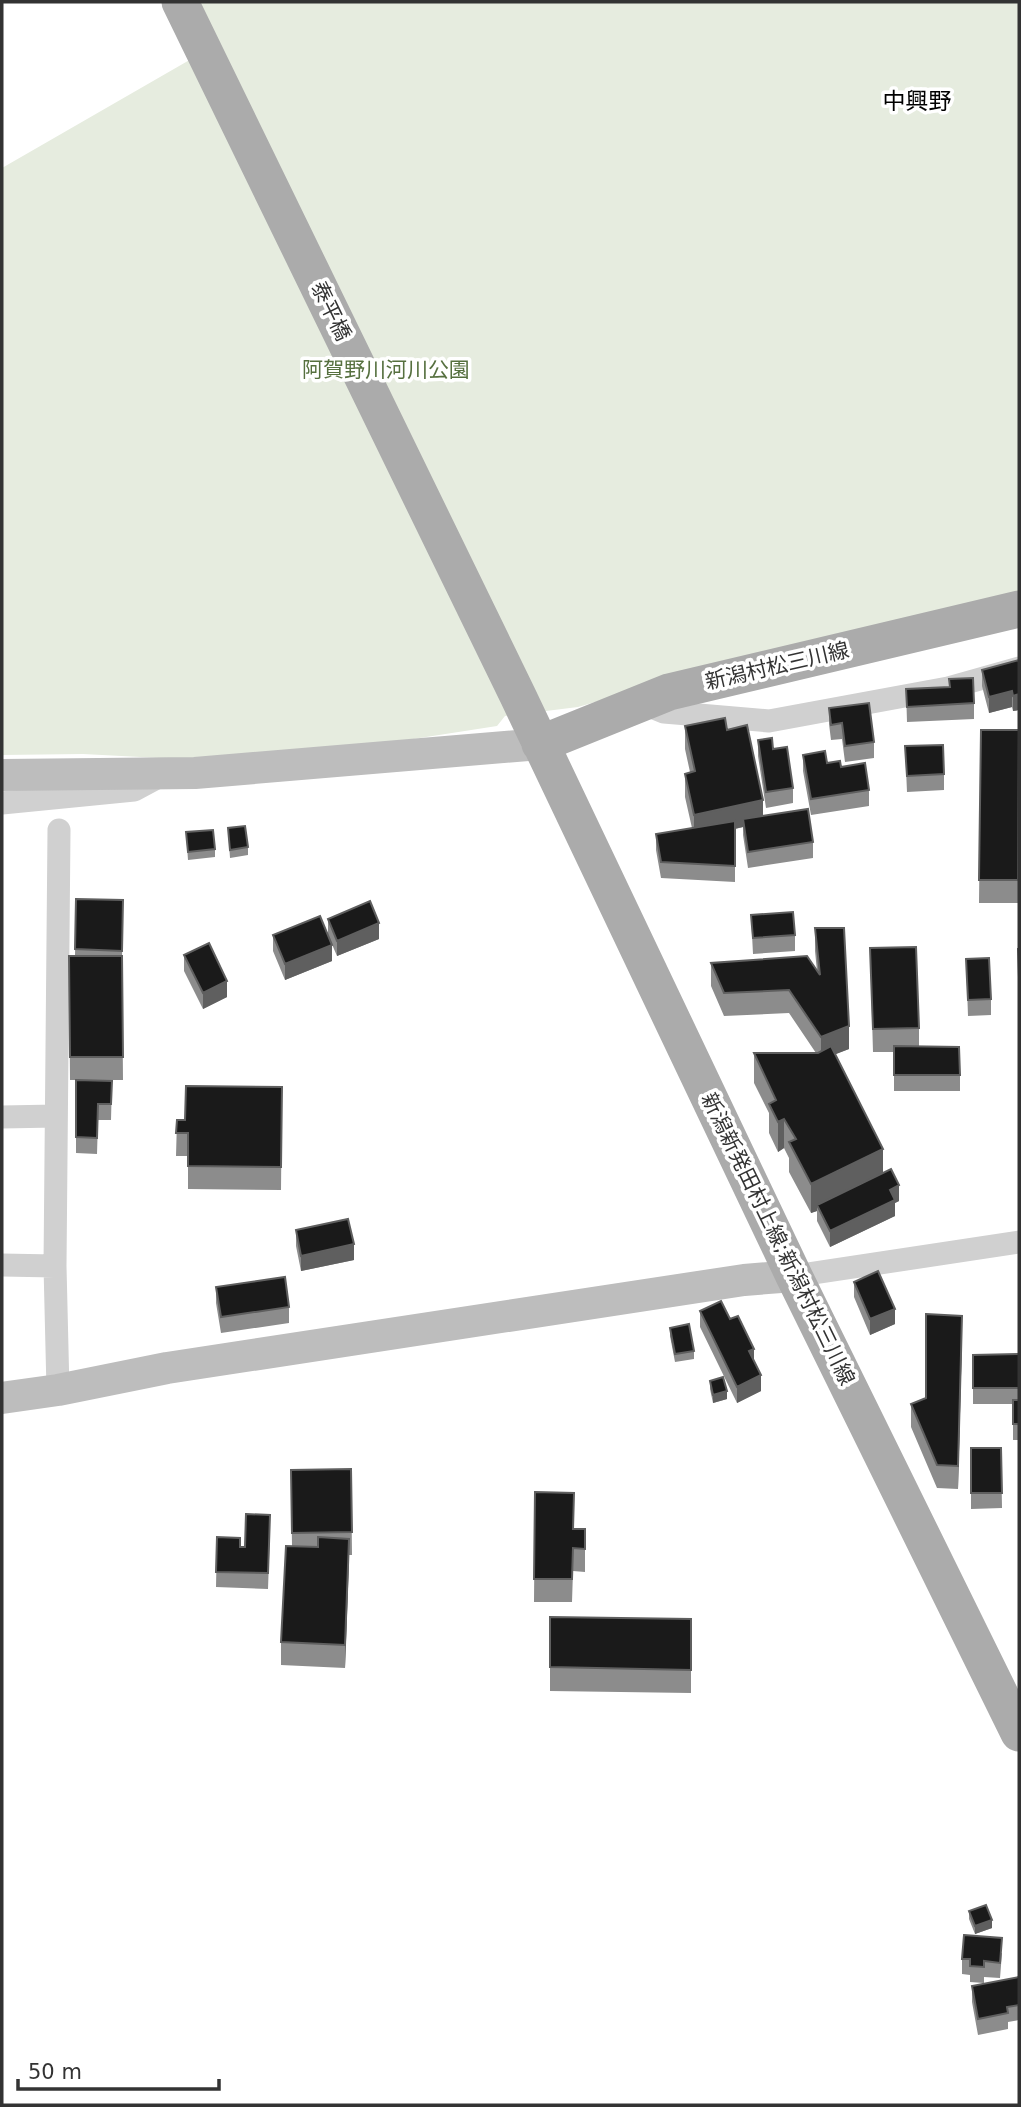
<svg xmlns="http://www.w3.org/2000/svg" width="1021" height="2107" font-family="'DejaVu Sans','Noto Sans JP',sans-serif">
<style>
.green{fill:#e6ecdf}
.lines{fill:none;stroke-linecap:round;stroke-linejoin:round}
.street{stroke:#d0d0d0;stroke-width:23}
.secondary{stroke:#bdbdbd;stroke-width:32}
.primary{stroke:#ababab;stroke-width:37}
.wall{fill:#8c8c8c}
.shaded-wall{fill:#5f5f5f}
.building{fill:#1a1a1a;stroke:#5f5f5f;stroke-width:2}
.labels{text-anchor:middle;stroke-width:7;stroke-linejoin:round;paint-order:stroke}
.street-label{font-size:21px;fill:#333;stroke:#fff}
.park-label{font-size:21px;fill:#56703f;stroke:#fff}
.neighbourhood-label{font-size:23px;fill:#000;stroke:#fff}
</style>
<rect width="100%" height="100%" fill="#fff"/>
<path class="green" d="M167 2H1019V596L671 680 578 707 505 716 497 726 381 744 179 759 83 754 2 755V168L193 58Z"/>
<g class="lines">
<path class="street" d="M642 703 664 712 769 721 948 688 1019 668
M2 803 134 790 162 775
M2 1117 56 1116
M2 1265 55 1266
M794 1276 1019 1242
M58 1390 55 1266 59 830"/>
<path class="secondary" d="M2 775 195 773 540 744
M2 1398 58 1390 167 1368 744 1280 794 1276"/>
<path class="primary" d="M180 2 518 696 794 1276 1019 1733
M540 744 669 692 1019 609"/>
</g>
<path class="wall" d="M1019 660V710L1013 711 1012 707 989 713 982 686V670Z
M906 689 974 703V719L907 722Z
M829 708 874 742V758L845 762 842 739 831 740 829 724Z
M685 726 727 730 763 816 813 842V858L748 868 743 835V827L735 829V882L661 878 656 850V834L692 828 685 797V774L690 772 685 749Z
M981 730 1019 791 1018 903H979Z
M758 740 793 788V803L766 808 758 756Z
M905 746 944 774V790L907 792Z
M803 755 841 767 869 790V806L811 815 803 771Z
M228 828 248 847V855L230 858Z
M186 832 215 849V857L188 860Z
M76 899 123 916 122 958 123 1080H83L112 1081 111 1120H98L97 1154 76 1153V1080H70L69 956H75Z
M751 915 795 935V951L753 954Z
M328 919 379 939 337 956 328 935Z
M815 928 849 1049 835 1054 883 1173 899 1201 895 1203V1216L830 1247 817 1221V1211L811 1213 789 1172V1158L784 1148 778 1152 769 1133V1113L754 1083V1053H816L789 1013 724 1016 711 986V963L817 971 815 951Z
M273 935 332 961 285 980 273 951Z
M870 948 919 1028V1046L960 1075V1091H894V1052H873Z
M1018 949H1019V1006L1018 978Z
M184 955 227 997 203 1009 184 971Z
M966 959 991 999V1015L968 1016Z
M282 1087 281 1190 188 1189V1156H176L177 1120H185Z
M296 1230 354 1260 301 1271 296 1246Z
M854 1282 895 1324 870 1335 854 1297Z
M216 1287 289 1307V1323L221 1333 216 1303Z
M700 1311 730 1319 754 1361 761 1391 737 1403 700 1327Z
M670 1328 694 1351V1359L675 1362 670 1336Z
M962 1339 958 1489 937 1488 911 1427V1404L926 1398Z
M1019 1354V1440H1013V1404H973V1355Z
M710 1381 727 1399 713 1403 710 1389Z
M971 1448H1001L1002 1508 971 1509Z
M351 1469 352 1555H349L345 1668 281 1665V1642L292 1546 291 1470Z
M535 1492 573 1529H585V1572L573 1571 572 1602H534Z
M270 1531 268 1589 216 1587 217 1537 240 1547H245Z
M550 1617 691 1619V1693L550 1691Z
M969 1911 992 1928 975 1934 969 1919Z
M1002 1953 1000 1978 984 1977V1983L970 1982V1975L962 1974V1959Z
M1019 1977V2020L1008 2022V2029L978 2035 972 2002V1986Z"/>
<path class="shaded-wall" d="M1012 691V707L989 713V697Z
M1019 694V710L1013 711V696Z
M763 800V823L743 819V827L694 838V815Z
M379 923V939L337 956V941Z
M332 945V961L285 980V964Z
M227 981V997L203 1009V993Z
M849 1026V1049L821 1060V1037Z
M784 1119V1148L778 1152V1122Z
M883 1149V1179L817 1205V1211L811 1213V1184Z
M899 1185V1201L895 1203V1216L830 1247V1231L890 1190Z
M354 1244V1260L301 1271V1256Z
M895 1309V1324L870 1335V1319Z
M962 1316V1339L958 1489V1466Z
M754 1349V1364L749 1351Z
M761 1375V1391L737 1403V1387Z
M727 1391V1399L713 1403V1395Z
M349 1539V1562L345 1668V1645Z
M992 1920V1928L975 1934V1926Z"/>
<path class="building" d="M1019 660V694L1013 696 1012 691 989 697 982 670Z
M973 678 974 703 907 707 906 689 950 687 949 679Z
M869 703 874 742 845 746 842 723 831 725 829 708Z
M725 718 727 730 747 725 763 800 694 815 685 774 695 771 685 726Z
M981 730H1019L1018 880H979Z
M772 738 773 749 787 747 793 788 766 792 758 740Z
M943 745 944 774 907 776 905 746Z
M825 751 827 763 840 761 841 767 865 763 869 790 811 799 803 755Z
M808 809 813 842 748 852 743 819Z
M735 821V866L661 862 656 834Z
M245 826 248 847 230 850 228 828Z
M213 830 215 849 188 852 186 832Z
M76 899 123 900 122 951 75 949Z
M370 901 379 923 337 941 328 919Z
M793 912 795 935 753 938 751 915Z
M320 916 332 945 285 964 273 935Z
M815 928H844L849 1026 821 1037 789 990 724 993 711 963 807 956 820 975Z
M209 943 227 981 203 993 184 955Z
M916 947 919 1028 873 1029 870 948Z
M1018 949H1019V977Z
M69 956H122L123 1057H70Z
M989 958 991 999 968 1000 966 959Z
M831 1046 883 1149 811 1184 789 1142 796 1139 784 1119 778 1122 769 1104 776 1100 754 1053H818Z
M894 1046 959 1047 960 1075H894Z
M76 1080 112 1081 111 1104H98L97 1138 76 1137Z
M186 1086 282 1087 281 1167 188 1166V1133H176L177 1120H185Z
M891 1169 899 1185 890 1190 895 1200 830 1231 817 1205Z
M348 1219 354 1244 301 1256 296 1230Z
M878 1271 895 1309 870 1319 854 1282Z
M285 1277 289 1307 221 1317 216 1287Z
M721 1301 730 1319 738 1316 754 1349 749 1351 761 1375 737 1387 700 1311Z
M926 1314 962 1316 958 1466 937 1465 911 1404 926 1398Z
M689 1324 694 1351 675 1354 670 1328Z
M1019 1354V1388H973V1355Z
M723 1377 727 1391 713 1395 710 1381Z
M1013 1400H1019V1424H1013Z
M971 1448H1001L1002 1493H971Z
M351 1469 352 1532 292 1533 291 1470Z
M535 1492 574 1493 573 1529H585V1549L573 1548 572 1579H534Z
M246 1514 270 1515 268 1573 216 1572 217 1537 240 1538V1547H245Z
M318 1537 349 1539 345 1645 281 1642 286 1546 318 1547Z
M550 1617 691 1619V1670L550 1667Z
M986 1905 992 1920 975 1926 969 1911Z
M964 1935 1002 1938 1000 1963 984 1961V1967L970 1966V1959H962Z
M1019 1977V2005L1007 2007 1008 2013 978 2019 972 1986Z"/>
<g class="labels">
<g class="street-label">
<text transform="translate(331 311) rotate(64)" y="7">泰平橋</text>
<text transform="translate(777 666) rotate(-13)" y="7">新潟村松三川線</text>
<text transform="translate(778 1239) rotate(64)" y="7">新潟新発田村上線;新潟村松三川線</text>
</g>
<g class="park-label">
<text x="386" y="377">阿賀野川河川公園</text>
</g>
<g class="neighbourhood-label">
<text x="917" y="109">中興野</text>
</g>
</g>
<rect width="1021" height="2107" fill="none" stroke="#333333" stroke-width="7"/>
<path d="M18 2079v10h201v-10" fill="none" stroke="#333333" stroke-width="3.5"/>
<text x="28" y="2079" font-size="21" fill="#333333" stroke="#ffffff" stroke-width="5" paint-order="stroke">50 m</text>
</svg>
